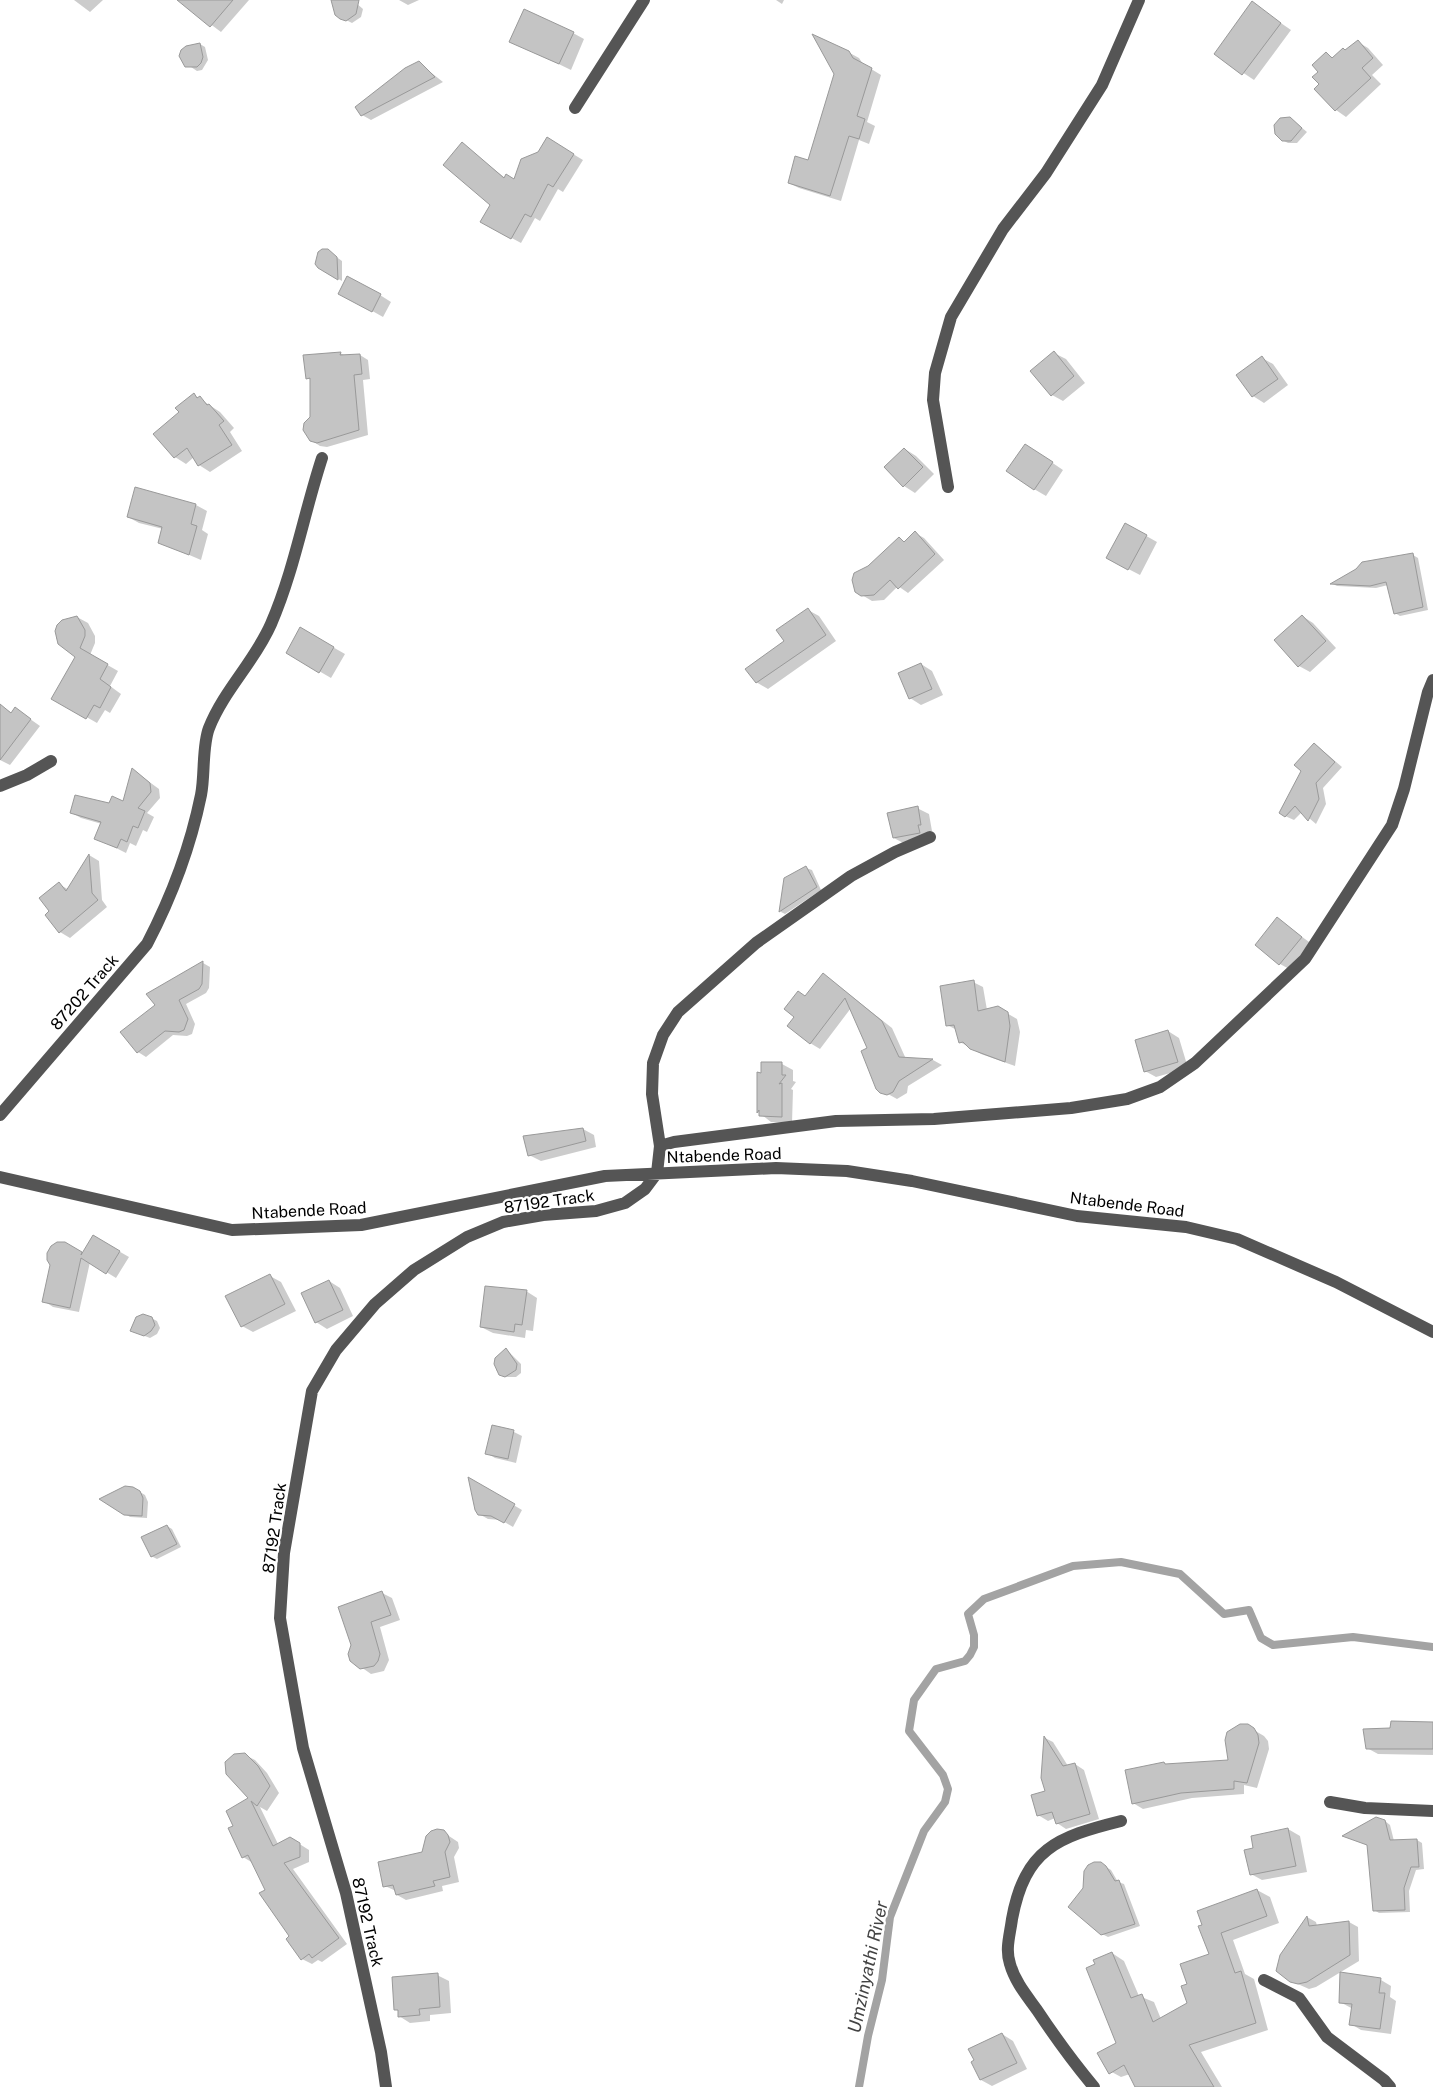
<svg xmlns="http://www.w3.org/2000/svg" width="1433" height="2087" font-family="'Public Sans',sans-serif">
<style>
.shadow{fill:#0003}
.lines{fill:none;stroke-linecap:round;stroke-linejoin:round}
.stream{stroke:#a3a3a3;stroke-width:8}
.building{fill:#c4c4c4;stroke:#999}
.minor{stroke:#555;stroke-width:12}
.labels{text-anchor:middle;stroke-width:4.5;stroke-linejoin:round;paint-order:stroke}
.street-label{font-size:16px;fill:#000;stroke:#fff}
.water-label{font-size:18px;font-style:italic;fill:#444;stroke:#fff}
</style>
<rect width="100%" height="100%" fill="#fff"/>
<path class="shadow" d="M74 0H103L90 12Z
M196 0H249L221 32 189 8Z
M342 0 356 3 363 9 361 17 352 23 342 18Z
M399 0H419L408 5Z
M776 0H784L782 4Z
M1252 3 1291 30 1254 80 1215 54Z
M573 33 584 39 571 70 511 41Z
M1358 42 1368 48 1383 65 1372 75 1381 84 1346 117 1336 110 1315 89 1321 84 1319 72 1326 54 1334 58Z
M200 44 205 47 208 60 202 70 197 71 182 61 181 56Z
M848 52 859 58 863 64 881 75 867 122 875 126 869 144 859 140 841 201 799 188 789 183 809 161Z
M419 63 443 82 371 120 362 115Z
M1295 122 1307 132 1297 143H1288L1282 140Z
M548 139 583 160 563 192 558 189 540 221 535 218 521 243 482 222 491 204 462 144 505 178 515 180 539 153Z
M328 251 342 261V281L319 268Z
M380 295 391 302 383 317 351 299Z
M340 353 346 356 360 355 368 360 370 379 363 380 368 435 327 447 320 446 311 440V380L307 378Z
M1054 353 1066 359 1085 383 1063 401 1052 395Z
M1262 358 1273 364 1288 385 1264 403 1253 396Z
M194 395 220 412 234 428 230 432 242 451 210 472 199 465 194 457 186 464 175 457Z
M1026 445 1063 470 1046 496 1034 489Z
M905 449 916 456 934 474 915 493 904 486 886 467Z
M136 488 196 505 207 511 202 530 208 534 201 560 159 542 163 529 139 523 128 517Z
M1125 524 1157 542 1140 575 1107 558Z
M915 533 924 538 944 560 908 593 898 586 884 600 872 601 862 595 869 567 900 539 905 542Z
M1413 555 1418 558 1428 610 1400 616 1395 613 1388 585 1376 588 1337 586 1333 584 1357 570Z
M808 610 819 616 836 641 768 689 756 682Z
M1302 616 1313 623 1336 648 1310 672 1299 666Z
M77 617 88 623 95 636V643L90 655 118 671 110 686 121 694 110 713 105 710 97 723 53 698 77 656 59 643 56 638 58 625Z
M301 629 345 654 331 678 288 653Z
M921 664 932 671 943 695 921 705 910 698Z
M0 706 12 713 16 709 40 726 10 765 0 760Z
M1315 744 1342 767 1323 788 1326 804 1316 824 1302 812 1294 820 1285 816Z
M133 770 159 789 160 798 147 813 154 817 147 832 143 830 136 846 130 843 126 853 96 838 102 824 81 818 72 813 124 803Z
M917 808 929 814 932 831 905 844 894 838Z
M89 855 99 861 102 900 107 907 70 938 60 932 51 911 59 884 69 890Z
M806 868 812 870 821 890 785 914 781 912 786 879Z
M1277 919 1312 944 1291 970 1280 964Z
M203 963 210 967 209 988 206 993 186 1004 195 1024 192 1034 187 1036 173 1035 146 1057 138 1052 122 1032 156 1006 148 995Z
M823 974 892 1028 906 1059 933 1060 942 1065 908 1086 907 1093 897 1099 877 1088 868 1049 851 1008 820 1049 810 1043 806 997Z
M973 982 983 987 987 1010 998 1008 1017 1019 1020 1032 1015 1066 981 1054 960 1042 957 1030 947 1025Z
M1168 1031 1179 1038 1188 1068 1156 1077 1145 1071Z
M782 1064 793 1070V1081L796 1082 791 1089 793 1090 792 1123 771 1122 758 1112V1074H763Z
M583 1129 594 1135 596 1147 541 1161 529 1155Z
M94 1237 129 1257 116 1278 90 1262 79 1312 53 1307 44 1301 65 1243 83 1254Z
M270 1276 281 1282 296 1311 253 1332 242 1326Z
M329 1281 340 1288 353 1316 327 1329 316 1322Z
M526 1291 537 1298 533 1331 526 1330 525 1338 493 1333 481 1327Z
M151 1318 157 1321 160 1328 157 1334 150 1338 137 1333Z
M507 1350 521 1364V1373L516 1377H505L496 1370 497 1359Z
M493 1427 514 1432 522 1436 516 1463 495 1458 487 1453Z
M470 1479 522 1510 513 1527 501 1520 488 1519 479 1514Z
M133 1488 145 1495 148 1502 147 1518 130 1517 102 1499Z
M167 1526 172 1529 181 1547 157 1559 151 1556Z
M382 1593 392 1598 400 1620 380 1627 389 1660 384 1671 371 1674 351 1660Z
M1433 1724V1755L1378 1754 1367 1748 1392 1729Z
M1247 1726 1264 1736 1268 1741 1269 1749 1257 1788 1244 1785V1794L1192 1798 1143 1809 1133 1803 1164 1763 1168 1765 1229 1761Z
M1045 1738 1053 1742 1068 1766 1075 1764 1084 1770 1099 1819 1066 1829 1057 1823 1055 1818 1048 1821 1038 1815 1046 1792 1042 1778Z
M245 1755 255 1760 267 1773 279 1793 267 1811 260 1807 278 1844 290 1838 309 1850V1862L293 1869 347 1944 322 1962 318 1960 312 1964 302 1959 253 1863 243 1857 235 1827 250 1798Z
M1385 1821 1390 1825 1394 1841 1417 1840 1422 1843 1424 1869 1416 1870 1409 1891 1410 1912 1379 1913 1374 1910 1368 1845 1349 1838Z
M1288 1829 1300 1836 1307 1872 1262 1880 1251 1874 1255 1849Z
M443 1832 458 1842 459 1848 454 1857 459 1882 442 1886 443 1891 406 1900 397 1895 396 1891 385 1886Z
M1100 1863 1111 1870 1118 1882 1124 1884 1140 1926 1108 1937 1102 1934 1085 1888Z
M1257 1890 1270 1897 1279 1923 1233 1940 1245 1974 1254 1979 1268 2030 1201 2052 1222 2087H1177L1130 2074 1121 2077 1108 2070 1117 2043 1096 1965 1112 1953 1124 1961 1139 1996 1154 2002 1161 2019 1188 2003V1985L1210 1955 1200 1927Z
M1307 1917 1316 1922 1317 1926 1349 1922 1358 1927 1359 1961 1316 1987 1309 1989 1291 1981Z
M437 1975 449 1981 451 2013 430 2015V2021L410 2023 399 2016V2011L395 2009Z
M1381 1980 1391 1986 1390 1997 1396 2001 1391 2034 1361 2030 1351 2024 1353 2009 1340 2002Z
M1002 2034 1013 2041 1027 2069 992 2086 981 2080 973 2062Z"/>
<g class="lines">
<path class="stream" d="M859 2087 868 2036 882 1980 890 1917 924 1831 945 1802 948 1789 943 1775 909 1731 914 1700 936 1669 965 1661 970 1655 974 1647V1635L968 1614 984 1599 1073 1566 1121 1562 1180 1574 1224 1614 1249 1610 1261 1638 1273 1645 1353 1637 1433 1647"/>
</g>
<path class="building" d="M177 0H233L210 27Z
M331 0H359L356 14 346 21 340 19 335 15Z
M1252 1 1281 23 1242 75 1214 54Z
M524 9 574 32 559 64 509 42Z
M812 34 849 51 853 58 872 68 857 116 865 119 859 139 849 136 830 196 788 183 795 156 808 160 834 74Z
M1358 40 1373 58 1362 68 1371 78 1335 111 1314 89 1319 84 1312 77 1318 72 1312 65 1326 52 1332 58 1343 48 1345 50Z
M200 43 203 57 201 63 197 67H185L179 56 181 50 186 46Z
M419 61 435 77 361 116 355 107 405 68Z
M1290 117 1302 128 1291 141H1282L1275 134 1274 125 1280 118Z
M547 137 574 154 553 187 548 184 531 217 525 214 511 239 480 222 490 205 443 165 462 142 504 178 506 174 514 179 521 159 538 152Z
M322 249H328L337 257 338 280 318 268 315 264 318 252Z
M347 276 381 294 372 312 338 294Z
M1054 351 1074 376 1051 396 1030 371Z
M341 352 340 355 360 354 362 374 354 375 359 430 317 443 310 441 303 430 304 423 310 417V378L306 379 303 355Z
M1262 356 1278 379 1252 397 1236 375Z
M194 393 197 398 200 396 207 405 209 404 224 421 219 425 232 445 198 466 187 448 174 458 153 434 179 412 175 408Z
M1025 444 1053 462 1034 490 1006 471Z
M904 448 923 467 903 487 884 467Z
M135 487 196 504 191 524 197 526 189 555 158 543 162 527 127 517Z
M1125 523 1147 535 1128 570 1106 558Z
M915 531 935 554 898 589 890 580 874 595 861 596 855 592 852 580 854 573 868 566 899 537 904 542Z
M1413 553 1423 607 1394 614 1386 582 1370 586 1330 584 1356 569 1362 562Z
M808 608 826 635 756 683 745 669 784 641 776 630Z
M1302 615 1326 641 1298 667 1274 640Z
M77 616 85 630V636L80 648 108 664 100 679 111 687 100 708 94 705 86 719 51 699 75 657 58 644 55 631 57 625 62 620Z
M300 627 334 647 319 673 286 653Z
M921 663 932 689 909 699 898 673Z
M0 704 11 713 15 707 31 719 0 760Z
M1314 743 1335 762 1316 783 1319 799 1308 821 1295 806 1285 817 1279 813 1301 771 1294 765Z
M132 768 150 783 151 792 138 808 145 811 138 828 133 826 127 842 121 839 117 848 94 839 101 822 70 813 75 795 109 803 112 796 123 801Z
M918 806 921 825H918L920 833 893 838 887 813Z
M89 854 92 893 98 900 59 933 45 915 49 911 39 898 59 882 66 891Z
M806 866 817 887 779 912 784 878Z
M1277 917 1302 937 1279 965 1255 945Z
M203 961 202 984 199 989 179 1000 188 1019 184 1030 179 1032 165 1031 137 1053 120 1032 155 1005 146 994Z
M823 973 882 1021 899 1057 933 1059 899 1081 893 1092 887 1095 880 1093 876 1089 861 1051 867 1048 845 998 810 1044 787 1026 794 1017 784 1009 798 991 805 996Z
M974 980 978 1011 998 1006 1008 1012 1010 1026 1005 1062 970 1049 963 1042 959 1043 954 1025 946 1026 940 986Z
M1168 1030 1178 1062 1144 1072 1135 1040Z
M761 1062H782V1075H786L779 1084 782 1083V1117L759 1116V1110L757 1113V1072L761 1073Z
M583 1128 586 1141 528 1156 523 1136Z
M93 1235 120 1251 106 1274 81 1258 70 1308 42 1302 50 1265 47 1260V1253L51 1246 57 1242H65L82 1252 81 1255Z
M270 1274 285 1304 241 1327 225 1296Z
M329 1280 343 1310 315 1323 301 1293Z
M485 1286 527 1290 522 1325 515 1324 514 1332 480 1327Z
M143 1314 152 1317 155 1325 151 1331 144 1336 130 1331 136 1317Z
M506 1348 517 1364 516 1370 505 1377 499 1375 494 1364 495 1358Z
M492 1425 514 1430 508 1459 485 1454Z
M468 1477 515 1504 504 1523 491 1516 478 1515 475 1510Z
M125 1486 133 1487 140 1491 143 1498 142 1516 124 1515 99 1499Z
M167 1525 177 1544 151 1557 141 1537Z
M382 1591 391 1615 371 1622 380 1654 378 1661 374 1666 360 1669 350 1661 348 1654 351 1645 338 1607Z
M1391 1721 1433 1722V1749H1366L1363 1729 1390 1728Z
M1240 1724H1248L1254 1728 1258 1735 1259 1743 1247 1783 1234 1781V1789L1181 1793 1132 1804 1125 1770 1164 1762 1165 1764 1228 1760 1225 1740 1227 1732Z
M1044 1736 1063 1766 1075 1763 1090 1814 1056 1824 1052 1812 1037 1816 1031 1795 1045 1791 1041 1778Z
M245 1753 258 1766 270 1786 257 1806 251 1801 273 1846 290 1837 300 1843V1857L284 1863 339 1938 312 1958 309 1954 301 1960 286 1939 289 1936 259 1893 265 1890 248 1855 242 1858 228 1828 233 1826 226 1811 248 1798 226 1774 225 1762 234 1754Z
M1376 1817 1385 1820 1390 1840 1417 1839 1419 1867H1411L1404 1888 1405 1910 1373 1911 1367 1845 1342 1836Z
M1288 1828 1296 1866 1250 1875 1244 1850 1253 1848 1251 1836Z
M437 1829 444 1830 448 1835 450 1842 445 1852 450 1877 433 1881 435 1886 396 1895 393 1885 383 1887 378 1862 422 1852 426 1836 431 1831Z
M1094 1862H1101L1106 1866 1115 1881 1119 1880 1135 1924 1101 1935 1068 1907 1083 1888 1084 1871 1088 1865Z
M1257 1889 1267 1916 1221 1933 1235 1973 1241 1971 1256 2023 1189 2045 1214 2087H1135L1124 2065 1109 2074 1097 2053 1116 2043 1086 1968 1095 1964 1093 1960 1112 1952 1131 1998 1142 1994 1153 2022 1187 2003 1181 1986 1187 1984 1180 1964 1209 1954 1198 1926 1202 1925 1197 1911Z
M1307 1916 1309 1926 1349 1921 1350 1955 1307 1982 1298 1984 1290 1982 1276 1971 1280 1955Z
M1340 1972 1381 1978 1379 1993H1385L1380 2029 1349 2025 1352 2004 1339 2003Z
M438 1973 440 2007 419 2009 420 2015 398 2017V2010H394L392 1977Z
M1002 2033 1017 2063 980 2080 971 2062 974 2060 968 2049Z"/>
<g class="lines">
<path class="minor" d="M575 108 644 0
M948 487 933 400 935 373 951 317 1003 229 1046 173 1102 85 1139 0
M0 786 27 775 51 761
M0 1115 147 944C172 896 190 849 201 795 205 775 202 746 209 728 224 690 255 661 271 624 294 571 304 513 322 458
M660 1146 652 1094 653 1063 663 1035 678 1012 756 943 851 876 895 852 930 837
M0 1177 232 1230 361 1225 605 1176 776 1168 847 1171 912 1181 1077 1216 1186 1227 1237 1239 1336 1282 1433 1332
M1330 1802 1365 1808 1433 1811
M1264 1980 1299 1998 1327 2037 1384 2080 1390 2087
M386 2087 381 2052 346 1893 303 1748 280 1618 284 1553 312 1391 336 1350 375 1304 414 1270 467 1237 503 1222 543 1215 596 1211 625 1203 645 1189 657 1173 660 1146 674 1142 836 1121 934 1119 1071 1108 1127 1099 1160 1087 1195 1063 1305 959 1392 825 1404 789 1428 692 1433 680
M1094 2087C1073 2062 1055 2037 1037 2010 1027 1996 1015 1982 1010 1964 1005 1949 1010 1935 1012 1919 1025 1849 1057 1837 1121 1821"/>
</g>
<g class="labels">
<g class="street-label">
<text transform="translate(84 992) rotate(-49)" y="6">87202 Track</text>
<text transform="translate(724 1155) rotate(-2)" y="6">Ntabende Road</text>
<text transform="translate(549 1201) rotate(-8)" y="6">87192 Track</text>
<text transform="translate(1127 1204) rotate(7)" y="6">Ntabende Road</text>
<text transform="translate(309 1210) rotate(-3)" y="6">Ntabende Road</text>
<text transform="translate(274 1528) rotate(-82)" y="6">87192 Track</text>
<text transform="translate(368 1922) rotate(77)" y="6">87192 Track</text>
</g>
<g class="water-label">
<text transform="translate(868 1967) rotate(-78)" y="6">Umzinyathi River</text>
</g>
</g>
</svg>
